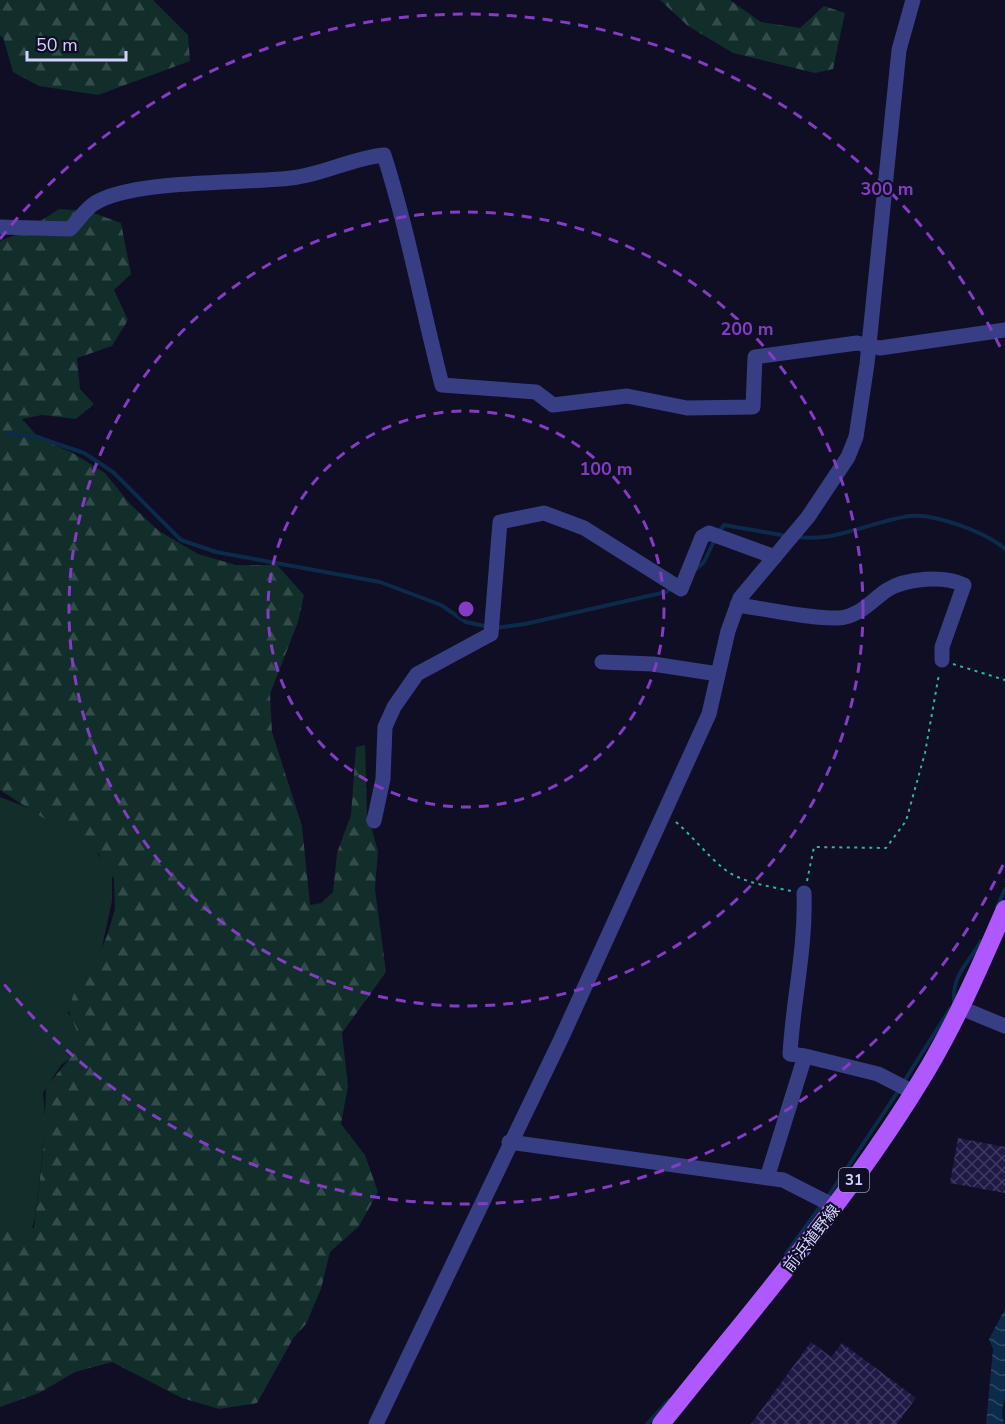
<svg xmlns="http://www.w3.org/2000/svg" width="1005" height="1424" font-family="'Nunito Sans','Noto Sans JP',sans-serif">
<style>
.grass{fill:#112e2a}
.forest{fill:url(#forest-firs)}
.water{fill:url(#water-waves)}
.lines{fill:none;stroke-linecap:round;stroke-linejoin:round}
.stream{stroke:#0c2a4a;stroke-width:4}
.building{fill:url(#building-cross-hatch)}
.path{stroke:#2db7a0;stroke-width:2;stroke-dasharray:3 4.5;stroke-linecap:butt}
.minor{stroke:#383e84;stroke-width:15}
.major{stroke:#af58ff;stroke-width:18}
.ring{fill:none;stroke:#843cc5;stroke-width:3;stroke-dasharray:10 8}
.labels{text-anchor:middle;stroke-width:4.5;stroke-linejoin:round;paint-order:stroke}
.shield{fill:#0f0e24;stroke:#9896bd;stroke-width:1.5}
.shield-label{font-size:15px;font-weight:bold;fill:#d2d1ff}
.street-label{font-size:16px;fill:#d2d1ff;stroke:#0f0e24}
.centre{fill:#843cc5;stroke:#0f0e24;stroke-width:3}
.ring-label{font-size:18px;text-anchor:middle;font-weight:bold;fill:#843cc5;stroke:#0f0e24;stroke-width:4.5;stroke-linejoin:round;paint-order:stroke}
</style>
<defs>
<pattern id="forest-firs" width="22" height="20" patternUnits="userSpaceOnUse" patternTransform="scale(1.5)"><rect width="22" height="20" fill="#112e2a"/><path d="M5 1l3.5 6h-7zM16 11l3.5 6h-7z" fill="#334b4a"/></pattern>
<pattern id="water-waves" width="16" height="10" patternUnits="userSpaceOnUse" patternTransform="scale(1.5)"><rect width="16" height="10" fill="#0c2a4a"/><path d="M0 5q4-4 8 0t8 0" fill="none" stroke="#2e4865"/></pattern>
<pattern id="building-cross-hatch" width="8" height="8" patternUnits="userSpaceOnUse" patternTransform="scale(1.5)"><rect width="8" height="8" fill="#1e1a46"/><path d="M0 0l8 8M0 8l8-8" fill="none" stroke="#3e3a62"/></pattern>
</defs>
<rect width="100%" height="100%" fill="#0f0e24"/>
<path class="grass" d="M0 797 49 816 72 836 90 846 112 869V901L99 961 78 983 68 1013 88 1038 86 1046 61 1065 43 1093 46 1125 35 1218 32 1229 20 1234 0 1228Z"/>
<path class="forest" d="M0 0H153L188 35 190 61 98 95 39 86 13 72 3 37 0 36Z
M660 0H730L761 22 800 28 824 6 845 13 833 69 815 73 733 53 688 26Z
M59 209 88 211 121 223 131 274 114 290 128 320 112 346 77 358 80 389 94 404 76 419 42 415 22 419 40 439 71 452 105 473 131 505 159 531 198 554 236 565H277L304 595 298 622 270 694 272 732 302 826 310 905 321 903 333 892 337 853 351 815 356 747 365 745 367 813 378 851 375 889 386 972 342 1033 348 1086 341 1124 365 1155 378 1192 359 1226 330 1252 321 1289 306 1324 294 1337 257 1403 219 1409 182 1398 112 1362 75 1372 39 1393 0 1407V1224L7 1229 34 1228 44 1144 46 1087 82 1044 68 1009 78 983 96 961 107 936 115 909 114 879 99 854 0 790V241L25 231Z"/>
<path class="water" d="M1005 1309V1397L1002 1411 1004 1424H986L993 1349 989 1339Z"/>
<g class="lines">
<path class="stream" d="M8 434 34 436 84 453 113 472 181 540 216 552 380 582 441 605 466 622 489 627
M718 533 724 525 787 536
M798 537C837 542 872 521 910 516 935 513 987 533 1005 549
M695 570 704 562 715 539
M496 628 525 624 666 592 673 588
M997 907 1005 889
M954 1002C952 974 969 963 981 941
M903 1083 950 1009
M827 1198 899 1090
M786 1254 822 1204
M647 1424 669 1400"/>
</g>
<path class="building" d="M958 1138 1005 1147V1193L950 1183Z
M811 1342 831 1357 842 1343 916 1398 897 1424H751Z"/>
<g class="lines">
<path class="path" d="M953 664 1005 680
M676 822C692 836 708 856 723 868 741 883 769 886 791 891
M807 881 814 847 886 848 906 821 925 753 939 674"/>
<path class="minor" d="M0 227 70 229C78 221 86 208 95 203 134 179 242 184 291 178 322 175 352 158 384 155 408 230 422 308 442 385L536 392 553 405 627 396 687 408 753 407 755 357 857 343 880 348 1005 330
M737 605C768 609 809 619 839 618 859 617 872 600 887 590 906 578 944 575 964 585L942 647V660
M602 662 653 664 718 674
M374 821 383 779 385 727 394 707 417 674 491 634 500 522 544 513 584 528 681 589 702 537 709 533 775 557
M804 893C806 948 793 1000 790 1054L805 1056
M961 1008 1005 1026
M509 1142 783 1180 836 1207
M767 1178 805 1056 878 1074 913 1092
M376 1424 561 1039 709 714 728 631 740 598 808 517 848 457 856 437 867 364 899 50 913 0"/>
<path class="major" d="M661 1424C754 1307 854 1194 930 1065 959 1015 982 962 1005 909"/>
</g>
<g class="ring">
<circle cx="466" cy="609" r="198"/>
<circle cx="466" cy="609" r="397"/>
<path d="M1003 865A595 595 0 0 1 0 979M0 239A595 595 0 0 1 1003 353"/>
</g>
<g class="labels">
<rect class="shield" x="839" y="1168" width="30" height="24" rx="4.5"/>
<g class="shield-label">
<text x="854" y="1185">31</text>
</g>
<g class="street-label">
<text transform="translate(811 1238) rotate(-52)" y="6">前浜植野線</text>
</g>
</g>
<circle cx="466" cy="609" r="9" class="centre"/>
<g class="ring-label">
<text x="887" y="195">300 m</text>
<text x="747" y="335">200 m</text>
<text x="606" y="475">100 m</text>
</g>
<path d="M27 51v9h99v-9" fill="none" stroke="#d2d1ff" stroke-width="3"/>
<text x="36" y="51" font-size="18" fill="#d2d1ff" stroke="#0f0e24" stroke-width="4.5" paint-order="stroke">50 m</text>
</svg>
